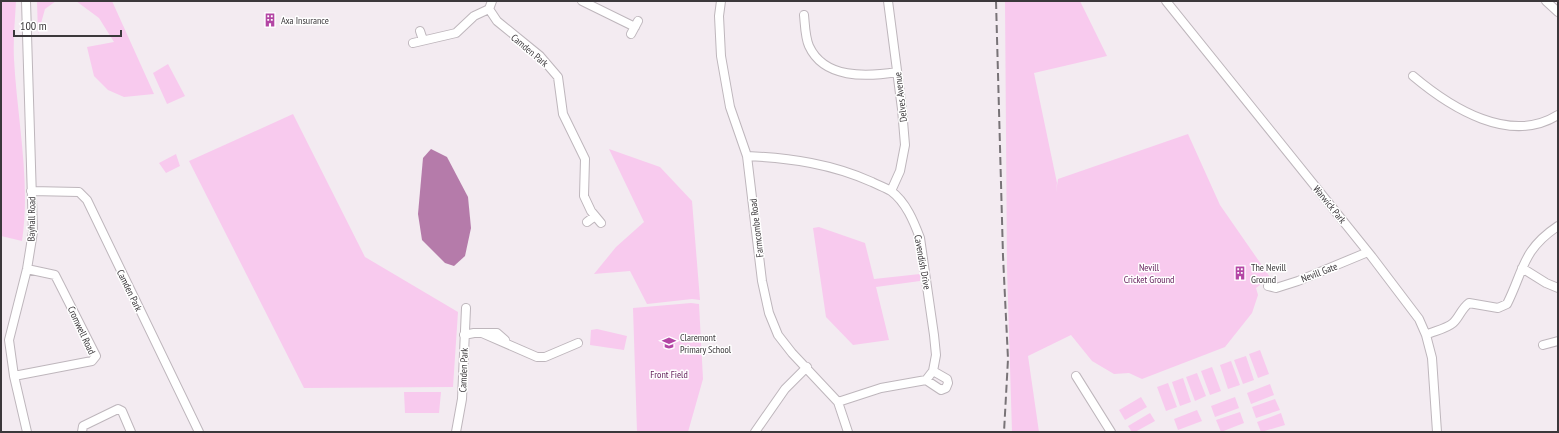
<svg xmlns="http://www.w3.org/2000/svg" width="1559" height="433" font-family="'PT Sans Narrow',sans-serif">
<style>
.green{fill:#f8caee}
.water{fill:#b57baa}
.lines{fill:none;stroke-linecap:round;stroke-linejoin:round}
.minor-casing{stroke:#beb6bc;stroke-width:10}
.minor{stroke:#fff;stroke-width:8}
.rail{stroke:#787377;stroke-width:2;stroke-dasharray:8 4;stroke-linecap:butt}
.labels{text-anchor:middle;stroke-width:3;stroke-linejoin:round;paint-order:stroke}
.poi-label{font-size:10px;fill:#3b383b;stroke:#fff;text-anchor:start}
.street-label{font-size:10px;fill:#3b383b;stroke:#fff}
.park-label{font-size:10px;fill:#621c59;stroke:#fff}
</style>
<rect width="100%" height="100%" fill="#f3ebf1"/>
<path class="green" d="M1 1H16C15 20 13 40 14 59 17 118 31 182 22 241L1 236Z
M37 1H56L45 9 38 34Z
M76 1H112L154 94 124 97 108 90 94 76 87 47 114 42 99 18Z
M1005 1H1080L1107 56 1034 73 1057 183 1056 192 1058 179 1188 134 1220 205 1270 277 1256 288 1258 295 1252 313 1225 347 1142 379 1129 373 1114 374 1092 361 1071 335 1028 356 1039 432H1012L1007 268Z
M168 64 185 96 167 104 153 73Z
M293 114 365 257 458 312 453 387 304 388 189 161Z
M609 149 660 167 692 201 700 300 692 299 647 304 630 271 594 274 616 247 644 222Z
M176 154 180 166 166 173 159 163Z
M819 227 865 243 874 279 920 274V281L876 287 889 340 853 345 826 317 813 228Z
M691 303 699 304 703 379 688 432H637L633 308Z
M597 329 627 336 624 350 590 345 591 330Z
M1260 350 1269 374 1258 378 1249 354Z
M1246 356 1254 380 1243 384 1234 360Z
M1231 361 1240 385 1228 389 1220 365Z
M1212 367 1221 391 1210 395 1201 371Z
M1197 373 1206 396 1195 401 1186 377Z
M1183 378 1191 402 1180 406 1172 382Z
M1168 383 1177 407 1166 411 1157 387Z
M1270 384 1274 395 1251 404 1247 393Z
M404 392H441L439 413H405Z
M1141 397 1147 407 1125 420 1119 410Z
M1235 397 1239 408 1215 417 1211 406Z
M1275 399 1280 410 1256 418 1252 407Z
M1197 410 1202 421 1178 430 1174 419Z
M1240 412 1244 423 1221 432 1216 420Z
M1150 413 1155 421 1135 432H1132L1128 426Z
M1281 413 1285 425 1261 432 1257 422Z"/>
<path class="water" d="M431 149 447 157 468 197 471 228 465 256 454 266 445 263 422 240 418 214 423 158Z"/>
<g class="lines">
<g class="minor-casing">
<path id="minor" d="M26 1 33 232 27 269 9 340 14 376 27 432
M492 1 489 9 497 21 540 56 558 77 563 114 585 159 584 196 591 211 601 223
M582 1 635 27
M721 1 719 16 721 56 730 107 747 156 762 281 769 313 778 335 792 353 838 402 848 432
M888 1 902 109 905 145 900 171 891 191
M1166 1 1372 257 1419 319 1426 335 1432 358 1437 432
M1546 1 1558 12
M804 15C805 24 805 37 809 46 824 79 866 77 897 72
M420 31 423 40
M631 34 638 21
M413 43 456 33 474 16 489 9
M1413 76C1451 108 1510 145 1558 115
M747 156C791 158 832 164 872 182 878 185 886 188 891 191 906 202 914 222 920 238L934 335 936 355 933 371 926 380 881 388 838 402
M31 191 79 192 87 200 199 432
M587 222 595 216
M1522 268 1546 283 1558 288
M1268 286 1276 288 1298 281 1368 252
M482 333H497L505 340
M464 335 474 333H482L537 357H545L578 343
M1426 335C1434 331 1446 329 1453 323 1459 318 1461 309 1469 303L1498 308 1507 304C1524 270 1522 250 1558 226
M1543 345 1558 341
M14 376 92 361 96 356 55 275 27 269
M1076 376 1111 432
M926 380 941 390 946 388 948 383 947 379 933 371
M82 432 83 426 118 409 122 411 131 432
M456 432 462 399 466 308
M755 432 785 389 807 367"/>
</g>
<use href="#minor" class="minor"/>
<path class="rail" d="M996 1 1003 256 1008 359 1004 432"/>
</g>
<defs>
<g id="building-bare" transform="scale(1.08)"><path d="M-4-6H4V6H1V3H-1V6H-4ZM-2.5-4.3h1.7v1.8h-1.7ZM.8-4.3h1.7v1.8H.8ZM-2.5-1h1.7V.8h-1.7ZM.8-1h1.7V.8H.8Z" fill="#b345a4" stroke="#fff" stroke-width="2.5" paint-order="stroke"/></g>
<g id="school-bare" transform="scale(1.08)"><path d="M0-5L7-2L0 1L-7-2ZM-4 1L0 2.5L4 1V4Q0 6-4 4Z" fill="#b345a4" stroke="#fff" stroke-width="2.5" paint-order="stroke"/></g>
</defs>
<g fill-rule="evenodd">
<use href="#building-bare" x="270" y="20"/>
<use href="#building-bare" x="1240" y="273"/>
<use href="#school-bare" x="669" y="343"/>
</g>
<g class="labels">
<g class="poi-label">
<text x="281" y="24">Axa Insurance</text>
<text x="1251" y="271">The Nevill<tspan x="1251" dy="12">Ground</tspan></text>
<text x="680" y="341">Claremont<tspan x="680" dy="12">Primary School</tspan></text>
</g>
<g class="street-label">
<text transform="translate(530 50) rotate(40)" y="4">Camden Park</text>
<text transform="translate(900 97) rotate(-97)" y="4">Delves Avenue</text>
<text transform="translate(1330 204) rotate(51)" y="4">Warwick Park</text>
<text transform="translate(31 219) rotate(-89)" y="4">Bayhall Road</text>
<text transform="translate(756 228) rotate(-97)" y="4">Farmcombe Road</text>
<text transform="translate(923 262) rotate(80)" y="4">Cavendish Drive</text>
<text transform="translate(1319 272) rotate(-21)" y="4">Nevill Gate</text>
<text transform="translate(130 290) rotate(64)" y="4">Camden Park</text>
<text transform="translate(82 330) rotate(65)" y="4">Cromwell Road</text>
<text transform="translate(463 370) rotate(-88)" y="4">Camden Park</text>
</g>
<g class="park-label">
<text x="1149" y="271">Nevill<tspan x="1149" dy="12">Cricket Ground</tspan></text>
<text x="669" y="378">Front Field</text>
</g>
</g>
<rect width="1559" height="433" fill="none" stroke="#3b383b" stroke-width="4"/>
<path d="M14 30v6h107v-6" fill="none" stroke="#3b383b" stroke-width="2"/>
<text x="20" y="30" font-size="12" fill="#3b383b" stroke="#ffffff" stroke-width="3" paint-order="stroke">100 m</text>
</svg>
